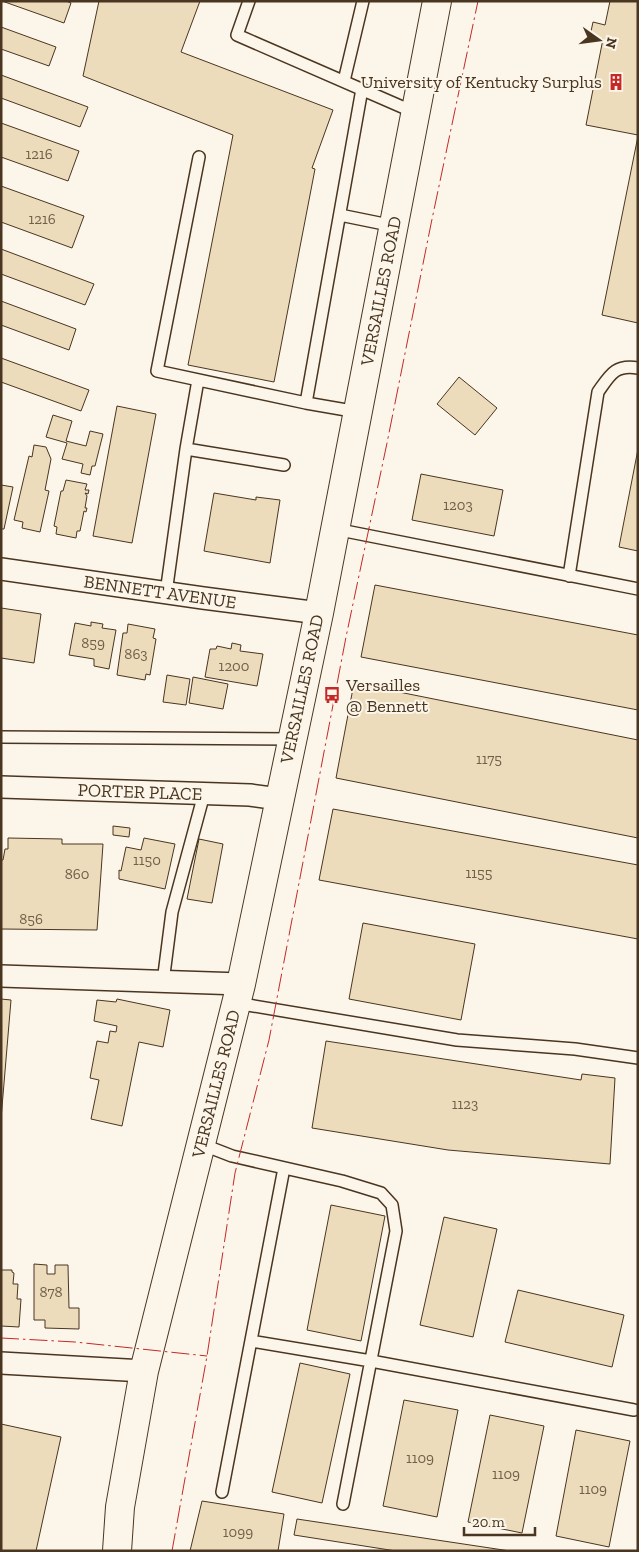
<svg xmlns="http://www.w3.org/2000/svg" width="639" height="1552" font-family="'Zilla Slab',serif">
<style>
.building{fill:#ecdcbc;stroke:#4a3520}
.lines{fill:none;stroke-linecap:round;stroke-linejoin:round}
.lane-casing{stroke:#4a3520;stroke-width:14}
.street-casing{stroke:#4a3520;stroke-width:24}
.primary-casing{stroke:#4a3520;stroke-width:30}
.lane{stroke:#fbf6e9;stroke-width:11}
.street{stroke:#fbf6e9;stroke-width:21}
.primary{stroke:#fbf6e9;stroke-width:28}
.power{stroke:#c62828;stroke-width:1;stroke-dasharray:18 4 2.5 4;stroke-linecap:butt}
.labels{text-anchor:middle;stroke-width:4;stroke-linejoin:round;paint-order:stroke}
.number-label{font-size:15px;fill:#725f47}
.poi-label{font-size:18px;fill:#4a3520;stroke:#fbf6e9;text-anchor:end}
.street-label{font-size:18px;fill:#4a3520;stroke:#fbf6e9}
</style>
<rect width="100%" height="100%" fill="#fbf6e9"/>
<path class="building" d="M2 1H66L71 3 64 23Z
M99 1H200L181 52 333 110 312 168 315 169 274 382 188 365 233 135 83 76Z
M610 1H638V135L586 125 603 39 590 36 593 22 605 25Z
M1 27 56 47 49 66 1 49Z
M1 75 88 107 80 127 1 98Z
M1 123 79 151 68 181 1 157Z
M638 136V323L602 315Z
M1 186 84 216 72 248 1 222Z
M1 249 94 284 85 305 1 274Z
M1 301 76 329 69 350 1 325Z
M1 358 89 390 81 411 1 382Z
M459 377 497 408 475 435 437 404Z
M117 406 156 414 132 543 93 536Z
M53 415 72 421 66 441 86 446 90 431 103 434 95 466H92L90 475 81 473 83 464 62 459 67 443 46 437Z
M34 445 46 447 51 459 45 490 49 491 40 532 22 528 23 522 14 520 29 456 32 457Z
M638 449V551L619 547Z
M421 474 503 490 494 536 412 520Z
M66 480 87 484 85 490H89L88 494 85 493 87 496 85 508H87L86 512 84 511 80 531H77L76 538 56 534 57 527 54 526 61 491H63Z
M1 485 13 487 4 529H1Z
M214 493 256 500V497L280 500 270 563 204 551Z
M375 585 638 635V710L361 657Z
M1 608 41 614 34 663 1 658Z
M91 622 103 624 102 628 116 630 109 669 94 666V659L69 655 75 623 91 626Z
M128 624 155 629 153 638 156 639 150 675 146 674 145 680 117 675 123 633H127Z
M232 643 241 645 240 651 263 654 257 686 205 677 210 649H216L217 646 231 649Z
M167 675 190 679 186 705 163 702Z
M193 677 228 684 223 709 189 703Z
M354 683 638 740V838L336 778Z
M333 809 638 865V939L319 880Z
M113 826 130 828 129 837 113 835Z
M8 838 62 839V844H103L97 930 1 929V860H3L5 849H8Z
M144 838 175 844 165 889 119 879V870L121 871 126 847 141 850Z
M199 839 223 844 212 903 187 899Z
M363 923 475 944 461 1020 349 999Z
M1 999 11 1000 1 1119Z
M117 999 170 1010 163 1047 139 1042 122 1126 91 1119 99 1080 90 1078 97 1041 108 1043 110 1031 116 1032 117 1026 94 1021 97 1000 116 1002Z
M326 1041 581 1080 582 1074 615 1078 610 1164 448 1150 312 1128Z
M331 1205 385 1216 361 1341 307 1330Z
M444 1217 497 1229 473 1337 420 1325Z
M34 1264 47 1265V1274H55V1265H68L69 1308H79V1329L45 1328V1320H34Z
M1 1270H12V1272L14 1273 13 1284H18L17 1299H21L19 1327 1 1326Z
M518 1290 624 1315 612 1367 505 1342Z
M300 1363 350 1374 322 1503 272 1492Z
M404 1400 458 1410 437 1517 383 1506Z
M490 1415 544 1426 522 1533 468 1522Z
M1 1424 61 1437 36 1551H1Z
M576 1430 630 1441 609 1547 556 1536Z
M202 1501 284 1514 278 1551H190Z
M297 1519 510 1551H396L294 1535Z"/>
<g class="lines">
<g class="lane-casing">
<path id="lane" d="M249 1 237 35 416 113
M344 81 363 1
M199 157 157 371 306 403
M340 215 394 226
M358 412 306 403 362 89
M186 449 198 380
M335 529 638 589
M569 576 598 392C610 375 615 364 638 368
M166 593 186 449 284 465
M1 737 292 739
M163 982 172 912 204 794
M236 1003 457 1040 575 1049 638 1058
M201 1144 232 1156 342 1181 381 1193 392 1205 396 1231 343 1504
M251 1341 371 1361 634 1410
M222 1492 284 1168"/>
</g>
<g class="street-casing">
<path id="street" d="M1 569 203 598 319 613
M1 787 250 795 279 799
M1 976 241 984
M1 1363 144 1371"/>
</g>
<g class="primary-casing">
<path id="primary" d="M117 1551 120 1507 144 1371 241 984 319 613 437 1"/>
</g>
<use href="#lane" class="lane"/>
<use href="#street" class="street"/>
<use href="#primary" class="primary"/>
<path class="power" d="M1 1338 75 1342 207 1356
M172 1551 207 1356 235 1173 269 1040 346 637 387 443 431 224 478 1"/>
</g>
<defs>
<g id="building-bare" transform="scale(1.35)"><path d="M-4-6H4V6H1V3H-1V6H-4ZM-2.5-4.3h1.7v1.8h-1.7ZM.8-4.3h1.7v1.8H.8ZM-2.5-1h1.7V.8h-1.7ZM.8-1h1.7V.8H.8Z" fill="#c62828" stroke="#fbf6e9" stroke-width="2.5" paint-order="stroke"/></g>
<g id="bus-bare" transform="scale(1.35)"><path d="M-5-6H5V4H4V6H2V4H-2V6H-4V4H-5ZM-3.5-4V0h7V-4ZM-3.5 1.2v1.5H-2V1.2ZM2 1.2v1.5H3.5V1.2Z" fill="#c62828" stroke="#fbf6e9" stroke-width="2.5" paint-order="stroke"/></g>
</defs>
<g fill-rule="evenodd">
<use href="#building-bare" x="616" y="82"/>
<use href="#bus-bare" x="332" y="695"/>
</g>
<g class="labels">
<g class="number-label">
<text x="39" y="159">1216</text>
<text x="42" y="224">1216</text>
<text x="458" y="510">1203</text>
<text x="93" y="648">859</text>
<text x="136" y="659">863</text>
<text x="234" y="671">1200</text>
<text x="489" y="764">1175</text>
<text x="147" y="865">1150</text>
<text x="479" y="878">1155</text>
<text x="77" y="879">860</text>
<text x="31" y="924">856</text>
<text x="465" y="1109">1123</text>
<text x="51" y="1297">878</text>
<text x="420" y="1463">1109</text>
<text x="506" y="1479">1109</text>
<text x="593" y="1494">1109</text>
<text x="238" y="1537">1099</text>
</g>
<g class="poi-label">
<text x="602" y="88">University of Kentucky Surplus</text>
<text x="346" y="691" text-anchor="start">Versailles<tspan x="346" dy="21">@ Bennett</tspan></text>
</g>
<g class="street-label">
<text transform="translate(381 291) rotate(-79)" y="6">VERSAILLES ROAD</text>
<text transform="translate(160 592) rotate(8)" y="6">BENNETT AVENUE</text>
<text transform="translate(302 689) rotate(-78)" y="6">VERSAILLES ROAD</text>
<text transform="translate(140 792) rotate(2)" y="6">PORTER PLACE</text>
<text transform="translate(216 1084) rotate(-76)" y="6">VERSAILLES ROAD</text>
</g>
</g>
<rect width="639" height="1552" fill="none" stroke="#4a3520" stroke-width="5"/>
<g transform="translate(599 40) rotate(104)" stroke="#fbf6e9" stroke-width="4" paint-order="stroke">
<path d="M0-4L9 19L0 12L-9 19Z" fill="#4a3520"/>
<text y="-8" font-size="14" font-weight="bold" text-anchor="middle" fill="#4a3520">N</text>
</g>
<path d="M464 1527v8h71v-8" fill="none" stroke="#4a3520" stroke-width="2.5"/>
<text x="472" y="1527" font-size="15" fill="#4a3520" stroke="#fbf6e9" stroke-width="4" paint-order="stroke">20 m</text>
</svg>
